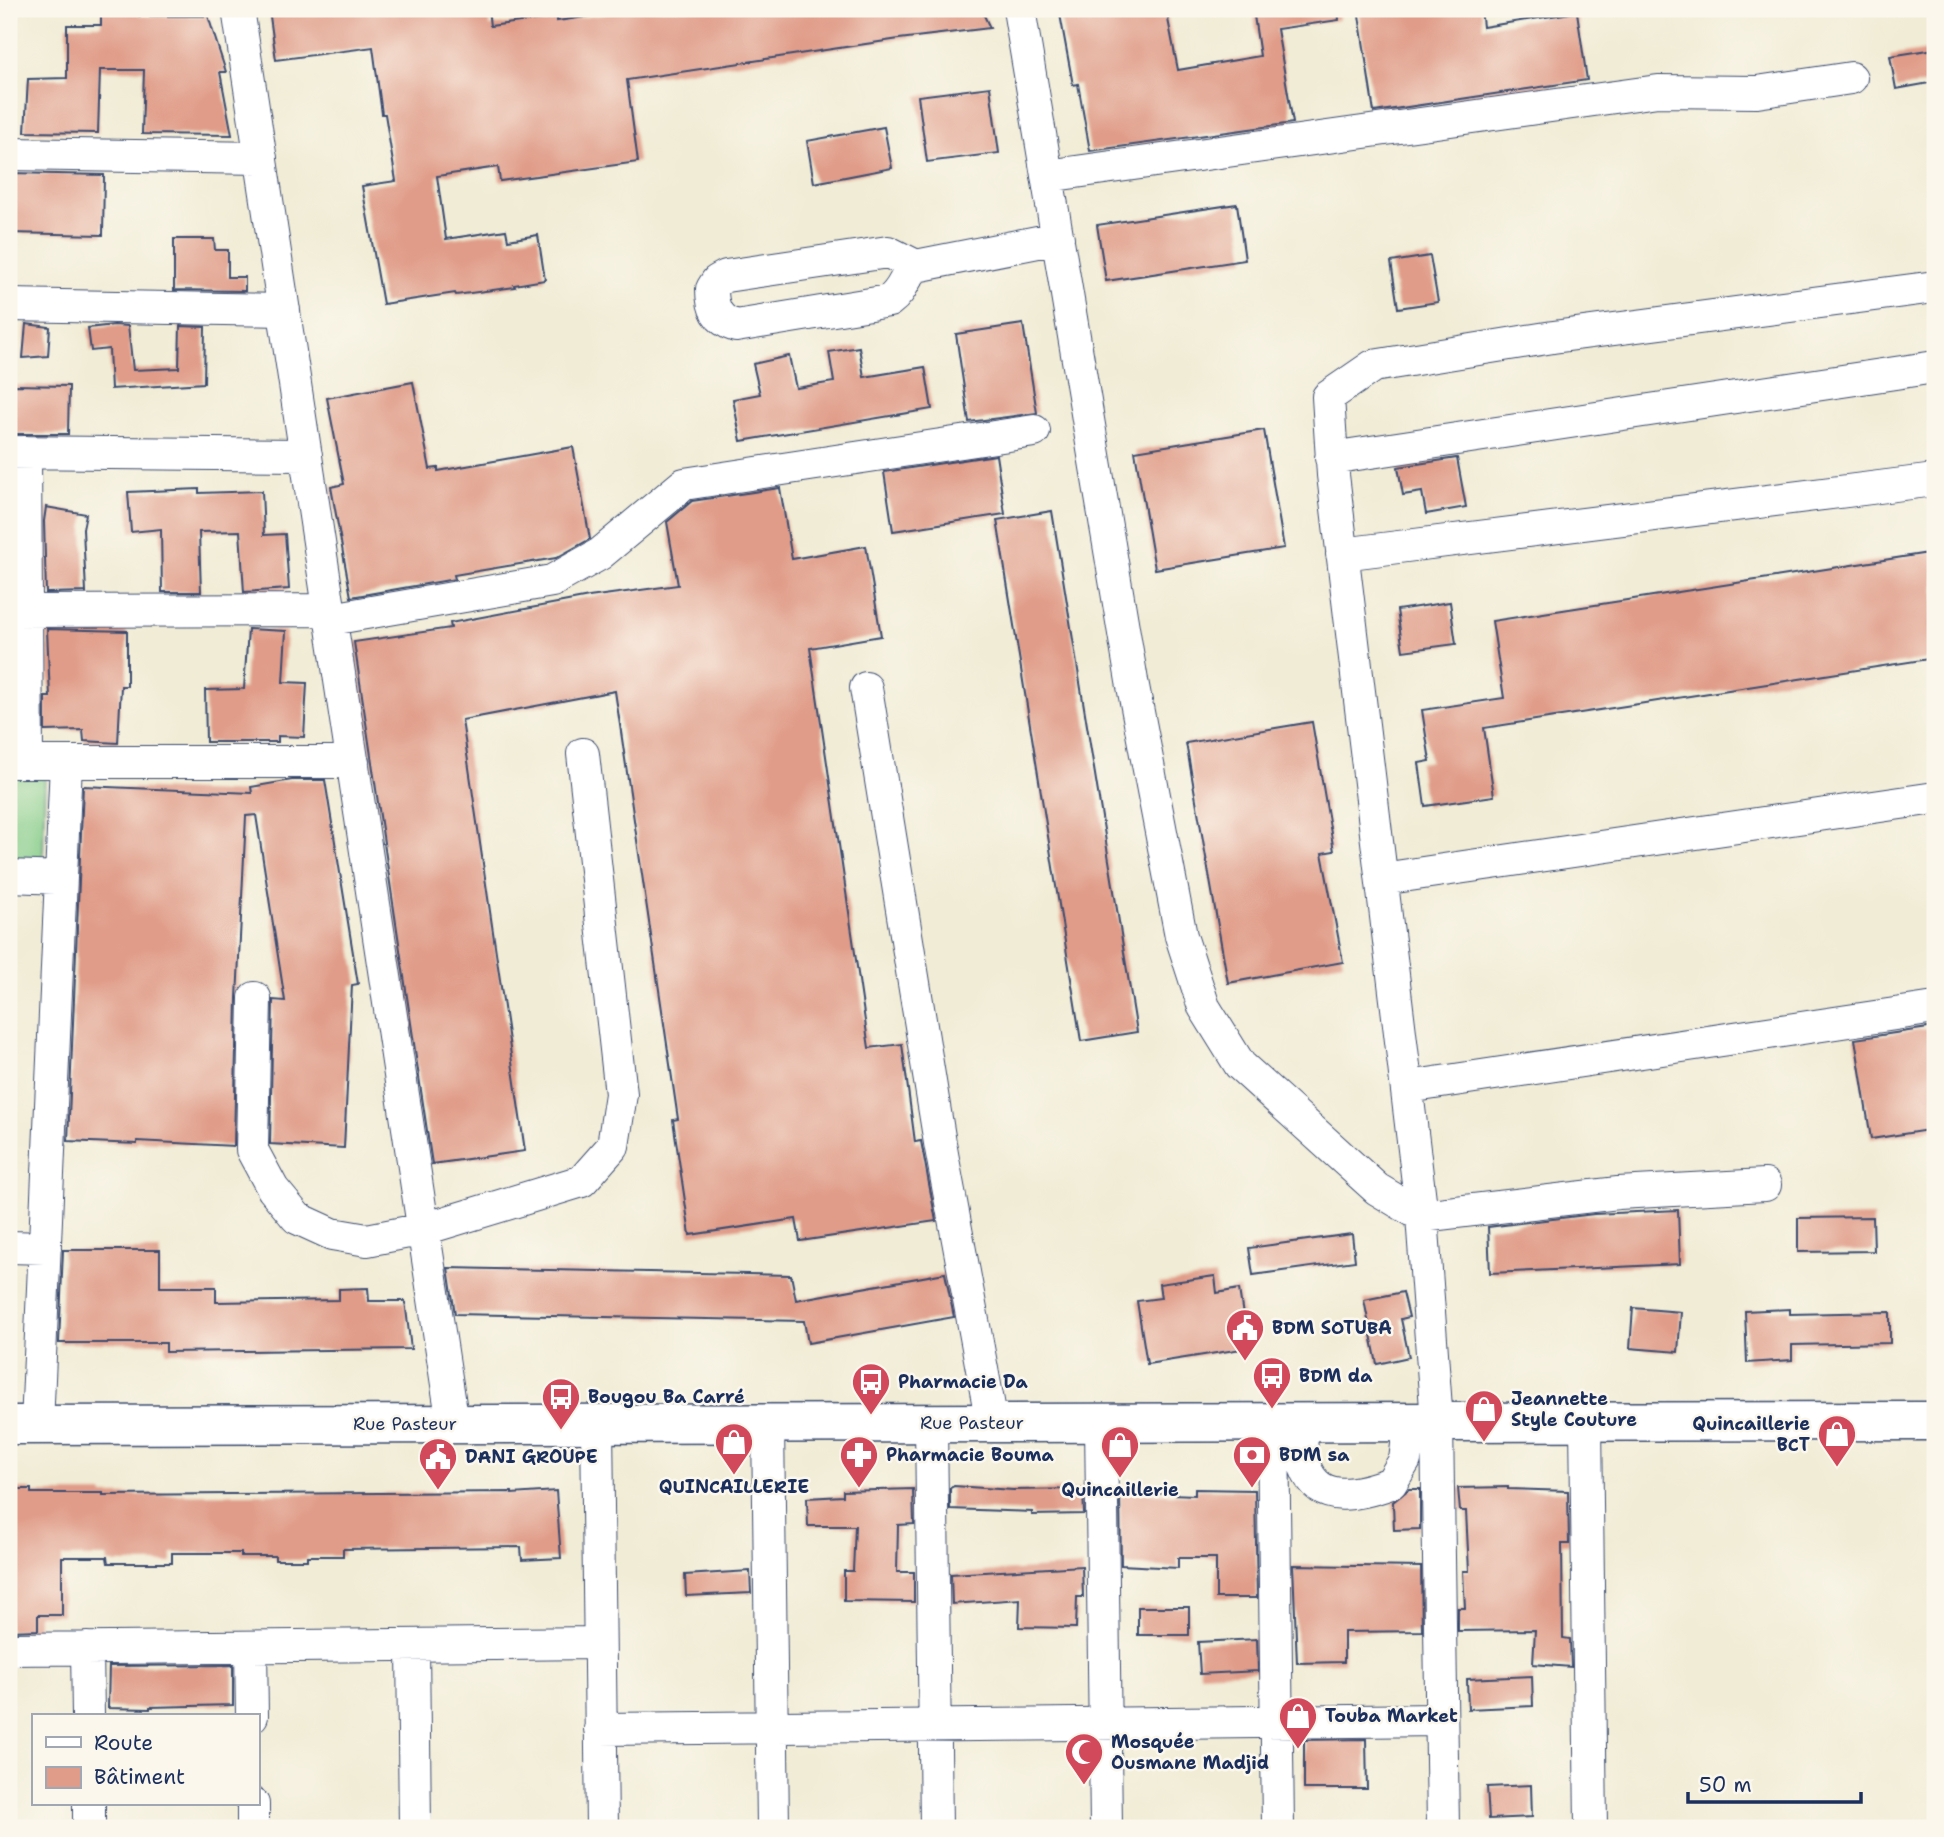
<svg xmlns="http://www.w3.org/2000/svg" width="1944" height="1837" font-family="'Shantell Sans',sans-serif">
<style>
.garden{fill:#84cc88;stroke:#507e73;stroke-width:2}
.building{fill:#e09c88}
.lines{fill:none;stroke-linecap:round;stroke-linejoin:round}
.minor-casing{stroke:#3b4b70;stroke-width:34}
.major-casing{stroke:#3b4b70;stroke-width:41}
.minor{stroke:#fff;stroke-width:32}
.major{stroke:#fff;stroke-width:38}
.labels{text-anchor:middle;stroke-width:5;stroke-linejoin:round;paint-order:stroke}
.poi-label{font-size:18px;font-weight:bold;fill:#1b2f5e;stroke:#fbf7ec;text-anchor:start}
.street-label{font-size:18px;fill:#1b2f5e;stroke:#fbf7ec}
</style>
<rect width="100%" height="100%" fill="#fbf7ec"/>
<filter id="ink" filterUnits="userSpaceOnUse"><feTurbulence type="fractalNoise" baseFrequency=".0143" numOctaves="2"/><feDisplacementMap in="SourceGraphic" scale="14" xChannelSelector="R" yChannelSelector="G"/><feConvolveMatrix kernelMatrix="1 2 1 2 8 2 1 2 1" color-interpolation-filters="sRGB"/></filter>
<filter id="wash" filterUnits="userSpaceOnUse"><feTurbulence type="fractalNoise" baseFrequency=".00686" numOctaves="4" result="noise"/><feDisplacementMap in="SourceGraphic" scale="28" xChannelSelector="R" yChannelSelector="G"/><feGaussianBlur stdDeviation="1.57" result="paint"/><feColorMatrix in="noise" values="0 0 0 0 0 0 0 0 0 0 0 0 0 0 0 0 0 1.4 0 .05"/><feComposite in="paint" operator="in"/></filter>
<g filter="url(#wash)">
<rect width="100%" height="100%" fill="#f1ecd5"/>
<path class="garden" d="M9 772H45L43 859 9 858Z"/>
<g id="blocks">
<path class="building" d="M269 9H488L490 26 557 17V21L641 9H981L990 28 899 39 627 80 638 162 500 181 498 167 437 176 446 239 506 230 508 240 538 235 545 280 514 285 515 287 456 295 455 293 383 304 362 186 396 181 385 114H382L373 47 276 60Z
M1059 9H1166L1178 70 1260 56 1253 9H1338L1339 20 1277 29 1293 123 1090 151 1078 84 1073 85Z
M1358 9H1481L1483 27 1577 12 1587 80 1374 112Z
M101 10H139V16H208L226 72H220L232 135 142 134 144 70H100L98 133 25 132 28 79 67 78V25H101Z
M1935 49V82L1896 89 1890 56Z
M990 87 999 153 927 162 918 96Z
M884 127 892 168 814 183 807 141Z
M9 173 104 175 103 235 9 233Z
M1237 204 1245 260 1106 281 1097 225Z
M174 239H214L215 250H228V277H245V291L174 290Z
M1430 256 1438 302 1398 308 1391 262Z
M26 324 50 327 48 356 23 358Z
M1023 324 1037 413 969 422 956 334Z
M114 325 128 326 133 370 179 368 180 326 205 327 204 383 111 389 109 349 91 351 88 328Z
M859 347 864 377 925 367 932 409 741 441 733 399 760 394 753 364 789 356 796 388 834 382 829 352Z
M413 382 430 469 438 468V471L573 447 590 539 556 558 454 575 455 579 351 597 331 487 344 484 327 398Z
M13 385 69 386 68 434H10Z
M1264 430 1284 548 1155 569 1135 451Z
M996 455 1005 514 893 531 884 472Z
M1457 458 1466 507 1426 514 1422 492 1403 495 1398 467Z
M780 488 792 559 866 546 881 636 810 648 869 1048 902 1044 915 1142 921 1141 936 1221 800 1241 796 1219 690 1235 673 1120 678 1119 615 691 462 720 525 1151 432 1164 354 642 451 628 450 623 589 597 678 585 667 522 692 501Z
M199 489V493L262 491 264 535 285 534 289 589 244 592 240 531 199 532 201 592H162L161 529 131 532 128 492Z
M46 507 86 514 83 529 86 592 46 593 44 521Z
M1052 511 1137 1032 1081 1041 997 520Z
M1935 552V658L1484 728 1494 796 1425 806 1419 763 1430 761 1422 710 1504 698 1492 621Z
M1450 602 1456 644 1403 651 1397 610Z
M47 629 127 631V686H121L118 743 84 741 83 730 45 731V697H50Z
M248 629 286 631 283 682 307 683 304 737 278 736V742H206L205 690 244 689Z
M1312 722 1334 851 1322 853 1343 962 1228 983 1186 743Z
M292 780H325L358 984 352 985 344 1148 270 1144 273 1000 285 1001 256 815 246 816 237 998 234 1146 137 1141V1144L68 1141 83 786 252 793 251 787Z
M1935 1027V1129L1871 1139 1855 1039Z
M1678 1210 1680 1264 1490 1273 1488 1227 1594 1214Z
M1873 1217 1874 1251 1798 1252V1218Z
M1352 1234 1355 1261 1253 1275 1249 1248Z
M63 1250H160V1287H216V1302L339 1300V1289L368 1288 369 1301H405L411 1349 166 1352V1343H59Z
M448 1268 791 1275 796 1300 945 1273 954 1317 808 1343 804 1321 455 1314Z
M1215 1276 1217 1293 1239 1289 1248 1348 1147 1364 1137 1301 1161 1298 1159 1284Z
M1403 1292 1409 1317 1401 1319 1409 1357 1377 1364 1364 1300Z
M1633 1308 1681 1312 1678 1352 1630 1348Z
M1790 1309V1314L1890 1312V1343L1792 1345V1360L1747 1363 1745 1311Z
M954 1486 1013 1490 1083 1489 1084 1514 1032 1515V1512L950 1509V1488Z
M1508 1487V1489L1568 1491 1569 1544H1562L1563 1638 1570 1639 1571 1667 1533 1664 1535 1630 1458 1631V1608H1465L1463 1571H1469L1466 1511H1460L1458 1488Z
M9 1489H31V1493H103V1495L512 1492V1494L556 1491 561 1558 522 1560 521 1547 343 1549V1556H307V1560H275V1556H241V1553H172V1563H108L107 1557H62V1615H38V1630L9 1631Z
M913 1489 914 1524 898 1525 897 1572H914V1602L844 1601V1571H853L855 1526H808L807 1498 843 1496V1491Z
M1195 1489 1255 1490 1257 1598H1216V1558H1178V1568L1121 1565 1120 1492 1195 1495Z
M1409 1489H1420V1529L1394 1530 1393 1502Z
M1293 1565 1421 1567 1422 1631 1344 1632V1662L1297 1663Z
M1082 1566 1083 1597H1077L1076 1628 1019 1627 1020 1599 952 1604 951 1574Z
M750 1571 751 1593 686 1596 685 1575Z
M1138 1607H1189V1635H1138Z
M1257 1639 1258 1671 1200 1674 1198 1642Z
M233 1665V1705L150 1707V1709L108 1708 109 1666Z
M1532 1676 1533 1706 1468 1709 1467 1679Z
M1366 1739 1367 1789H1304V1740Z
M1531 1785 1532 1817 1489 1819 1487 1787Z"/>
</g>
</g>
<g filter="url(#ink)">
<use href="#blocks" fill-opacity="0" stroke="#3b4b70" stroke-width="2"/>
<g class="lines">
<g class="minor-casing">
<path id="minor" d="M238 9 453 1424
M1019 9 1132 681 1181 936 1204 1007 1240 1065 1377 1189 1422 1216 1618 1193 1765 1185
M9 154 261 158
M1047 176 1658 91 1757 92 1851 78
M916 266C902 279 905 289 889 301L736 326C717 320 712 308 712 289L717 281 726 276 888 252 916 266 1058 238
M9 305 284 310
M9 452 306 455
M25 452 27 762
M1331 458 1935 367
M1342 554 1935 480
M9 611 330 610
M331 619 552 581 600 554 684 484 1034 431
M866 688 940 1143 992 1423
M9 762H353
M9 876 61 878
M1382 879 1935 798
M255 998 252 1150 273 1189 297 1218 332 1234 367 1240 424 1229 582 1181 613 1146 621 1094 583 754
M1408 1087 1935 1008
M9 1247 45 1248
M1301 1422C1302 1436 1300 1455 1305 1467 1320 1506 1360 1494 1391 1483L1405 1460 1410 1422
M1586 1422 1591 1828
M768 1423 773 1828
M931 1423 936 1828
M1101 1423 1106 1828
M1273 1423 1278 1828
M597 1424 602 1828
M37 1425 66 763
M413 1645 415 1828
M251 1647 252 1716
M87 1648 88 1716
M9 1649 599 1643
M600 1729 1441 1720
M89 1804V1828
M253 1804V1828
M1443 1828 1437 1422 1422 1216 1333 475 1328 397 1373 366 1553 337 1935 287"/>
</g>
<g class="major-casing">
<path id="major" d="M9 1425 1935 1421"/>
</g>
<use href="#minor" class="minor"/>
<use href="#major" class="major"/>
</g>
</g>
<defs>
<g id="civic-pin" transform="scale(2.0125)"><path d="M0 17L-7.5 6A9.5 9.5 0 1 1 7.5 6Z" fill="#d1495b" stroke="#fbf7ec"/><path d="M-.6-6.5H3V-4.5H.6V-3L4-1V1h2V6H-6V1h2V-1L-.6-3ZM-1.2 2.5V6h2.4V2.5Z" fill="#fff"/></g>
<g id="bus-pin" transform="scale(2.0125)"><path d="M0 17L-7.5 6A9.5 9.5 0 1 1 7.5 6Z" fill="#d1495b" stroke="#fbf7ec"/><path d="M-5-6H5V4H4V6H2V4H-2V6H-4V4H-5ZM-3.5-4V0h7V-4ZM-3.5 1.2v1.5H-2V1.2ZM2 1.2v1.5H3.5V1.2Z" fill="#fff"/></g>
<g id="shop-pin" transform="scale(2.0125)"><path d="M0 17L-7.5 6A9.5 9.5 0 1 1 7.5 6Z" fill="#d1495b" stroke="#fbf7ec"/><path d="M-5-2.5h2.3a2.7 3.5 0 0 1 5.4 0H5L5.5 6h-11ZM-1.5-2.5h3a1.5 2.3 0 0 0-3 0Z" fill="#fff"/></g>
<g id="pharmacy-pin" transform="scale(2.0125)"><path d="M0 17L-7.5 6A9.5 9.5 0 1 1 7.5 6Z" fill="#d1495b" stroke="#fbf7ec"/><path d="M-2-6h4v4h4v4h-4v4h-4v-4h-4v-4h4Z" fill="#fff"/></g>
<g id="bank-pin" transform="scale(2.0125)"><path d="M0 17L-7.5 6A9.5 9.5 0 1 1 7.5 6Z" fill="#d1495b" stroke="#fbf7ec"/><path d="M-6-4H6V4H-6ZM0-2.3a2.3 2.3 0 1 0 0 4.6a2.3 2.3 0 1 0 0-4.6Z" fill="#fff"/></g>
<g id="mosque-pin" transform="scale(2.0125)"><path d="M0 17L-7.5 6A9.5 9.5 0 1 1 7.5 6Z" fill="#d1495b" stroke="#fbf7ec"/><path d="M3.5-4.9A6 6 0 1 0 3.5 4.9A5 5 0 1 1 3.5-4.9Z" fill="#fff"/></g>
</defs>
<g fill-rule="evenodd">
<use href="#civic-pin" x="1245" y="1328"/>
<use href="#bus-pin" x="1272" y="1376"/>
<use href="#bus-pin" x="871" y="1382"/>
<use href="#bus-pin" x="561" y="1397"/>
<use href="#shop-pin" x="1484" y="1409"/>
<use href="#shop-pin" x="1837" y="1434"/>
<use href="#shop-pin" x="734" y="1442"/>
<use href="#shop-pin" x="1120" y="1445"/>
<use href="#pharmacy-pin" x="859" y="1455"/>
<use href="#bank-pin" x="1252" y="1455"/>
<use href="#civic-pin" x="438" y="1457"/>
<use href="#shop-pin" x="1298" y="1716"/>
<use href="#mosque-pin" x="1084" y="1752"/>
</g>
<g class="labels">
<g class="poi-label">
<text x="1272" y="1334">BDM SOTUBA</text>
<text x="1299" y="1382">BDM da</text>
<text x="898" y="1388">Pharmacie Da</text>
<text x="588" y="1403">Bougou Ba Carré</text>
<text x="1511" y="1405">Jeannette<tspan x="1511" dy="21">Style Couture</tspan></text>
<text x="1810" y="1430" text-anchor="end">Quincaillerie<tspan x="1810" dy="21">BCT</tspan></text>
<text x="886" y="1461">Pharmacie Bouma</text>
<text x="1279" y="1461">BDM sa</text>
<text x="465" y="1463">DANI GROUPE</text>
<text x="734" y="1493" text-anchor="middle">QUINCAILLERIE</text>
<text x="1120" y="1496" text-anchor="middle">Quincaillerie</text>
<text x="1325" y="1722">Touba Market</text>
<text x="1111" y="1748">Mosquée<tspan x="1111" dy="21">Ousmane Madjid</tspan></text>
</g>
<g class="street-label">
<text x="972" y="1429">Rue Pasteur</text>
<text x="405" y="1430">Rue Pasteur</text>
</g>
</g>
<rect width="1944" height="1837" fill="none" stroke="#fbf7ec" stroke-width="35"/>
<rect x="32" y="1714" width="228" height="91" fill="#fbf7ec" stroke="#a1a7b3" stroke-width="2"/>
<rect x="46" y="1737" width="35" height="10" fill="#ffffff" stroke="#a1a7b3" stroke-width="2"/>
<text x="94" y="1750" font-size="21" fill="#1b2f5e">Route</text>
<rect x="46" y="1767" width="35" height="21" fill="#e09c88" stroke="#a1a7b3" stroke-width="2"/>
<text x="94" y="1784" font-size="21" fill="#1b2f5e">Bâtiment</text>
<path d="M1688 1792v10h173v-10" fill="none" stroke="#1b2f5e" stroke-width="3.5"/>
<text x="1699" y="1792" font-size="21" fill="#1b2f5e" stroke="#fbf7ec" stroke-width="5" paint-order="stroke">50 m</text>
</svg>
